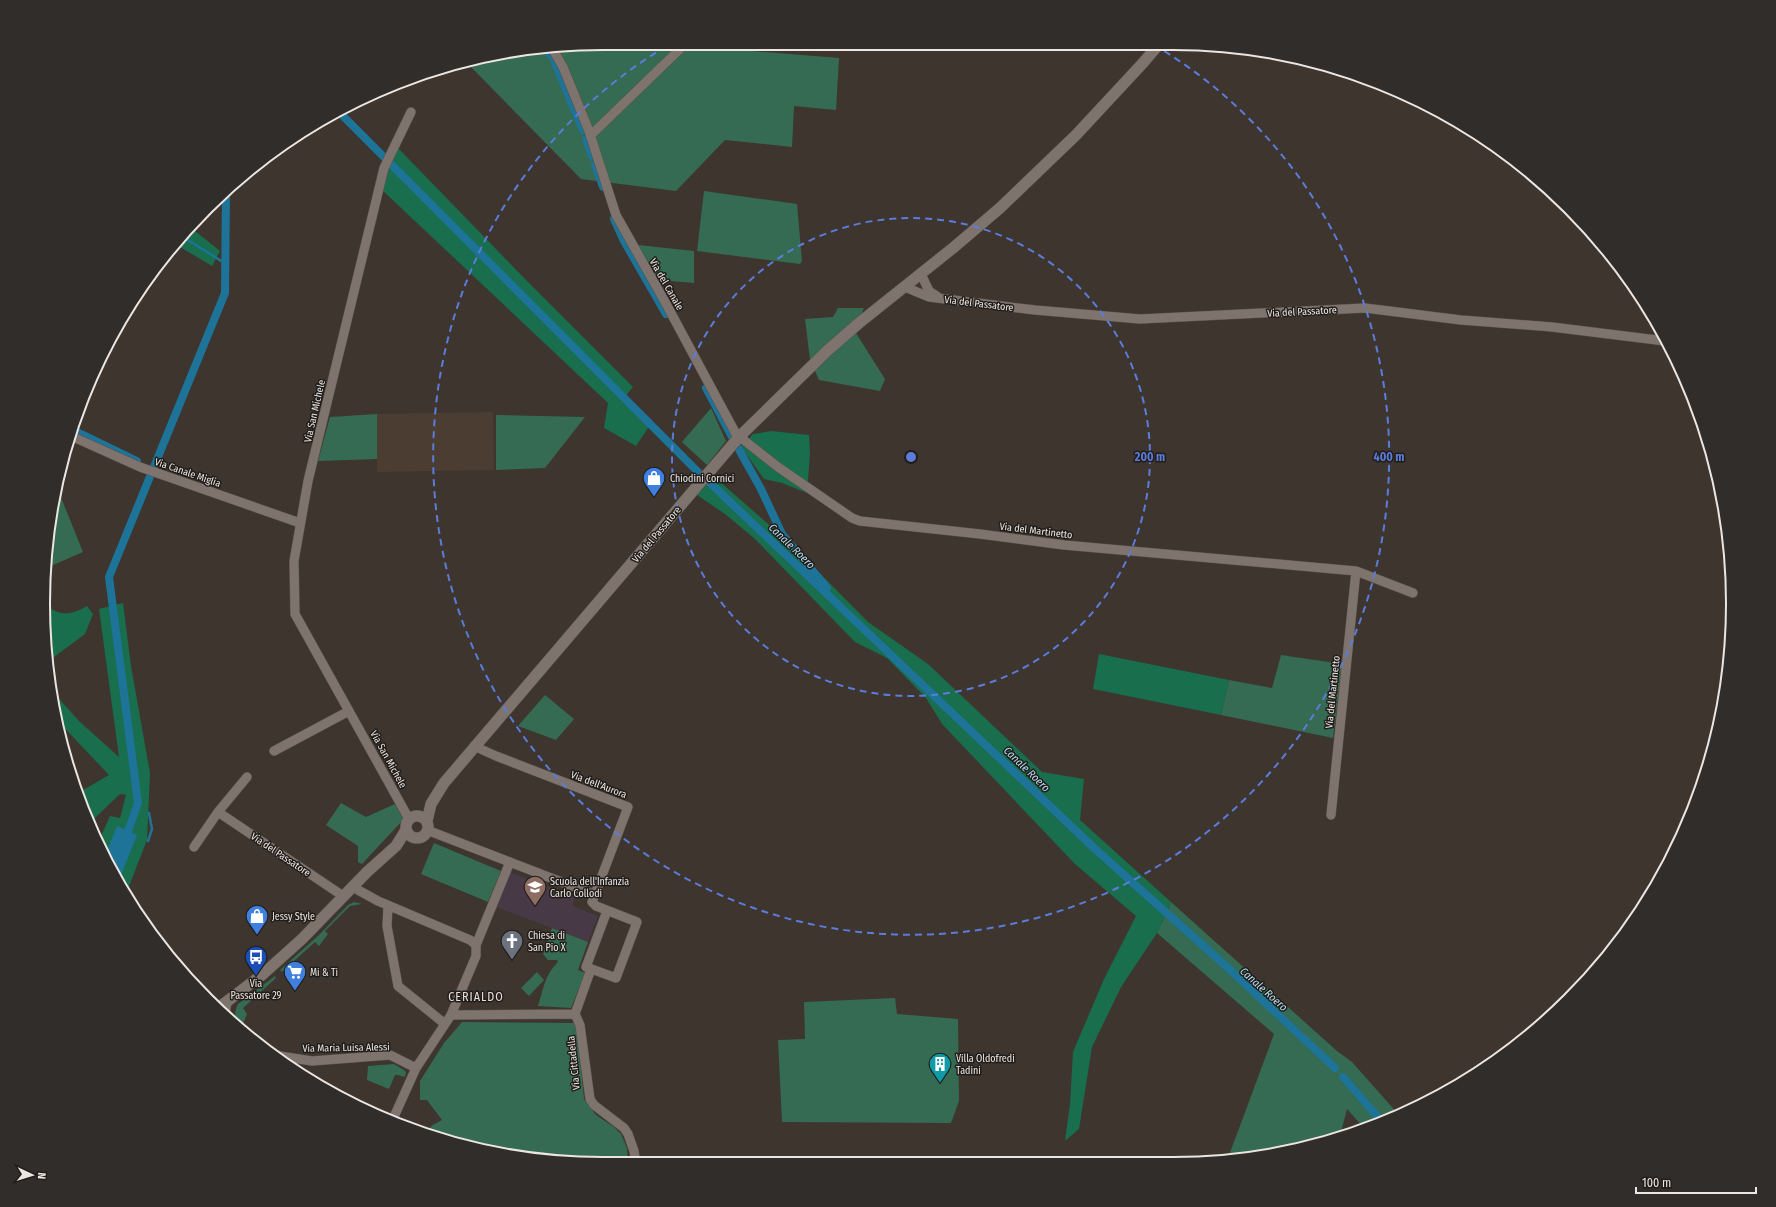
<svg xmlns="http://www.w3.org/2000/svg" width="1776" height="1207" font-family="'Fira Sans Condensed',sans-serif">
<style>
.built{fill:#4b3d32}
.education{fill:#473946}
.green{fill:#356b52}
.forest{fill:#196e4d}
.water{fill:#1d7498}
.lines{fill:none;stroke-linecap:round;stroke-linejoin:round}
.stream{stroke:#1d7498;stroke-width:2.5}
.canal{stroke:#1d7498;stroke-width:8}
.minor-casing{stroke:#58514b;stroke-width:10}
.tertiary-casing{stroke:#58514b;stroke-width:12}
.minor{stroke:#7e746d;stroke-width:9}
.tertiary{stroke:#7e746d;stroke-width:11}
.ring{fill:none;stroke:#5b7cdb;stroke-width:2;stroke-dasharray:7 5}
.labels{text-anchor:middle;stroke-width:3;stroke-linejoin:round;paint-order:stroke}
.street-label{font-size:10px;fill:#ece6e2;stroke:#211d1a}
.poi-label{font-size:10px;fill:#ece6e2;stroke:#211d1a;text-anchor:start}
.water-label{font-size:11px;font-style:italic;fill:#b7dff3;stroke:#211d1a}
.quarter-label{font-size:12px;letter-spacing:1px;fill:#e8ddd5;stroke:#211d1a}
.rim{fill:none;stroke:#ece6e2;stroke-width:2}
.centre{fill:#5b7cdb;stroke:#211d1a;stroke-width:2}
.ring-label{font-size:12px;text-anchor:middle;font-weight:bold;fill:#5b7cdb;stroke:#211d1a;stroke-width:3;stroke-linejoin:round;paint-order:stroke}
</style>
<rect width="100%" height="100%" fill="#3d352e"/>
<path class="built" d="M493 412 494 470 377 472V414Z"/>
<path class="education" d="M510 872 572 896 574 898 573 906 598 916 588 942 496 907Z"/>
<path class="green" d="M703 47 839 58 836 110 794 106 792 147 725 140 676 191 581 179 467 63 530 48Z
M704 191 797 204 802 261 800 264 697 251Z
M638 245 694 251V283L659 280Z
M838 308H864L854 330 885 379 880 391 819 380 810 360 805 319 833 317Z
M711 408 726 441 707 465 682 442Z
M377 414V459L318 461 330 417Z
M496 415 585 417 545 468 496 470Z
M60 495 83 552 44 569 53 498Z
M1281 655 1342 664 1333 738 1221 715 1229 680 1272 688Z
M545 695 574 719 556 740 518 726Z
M341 803 366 817 395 804 402 816V821L362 864 358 862V846L326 825Z
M434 843 501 871 488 902 421 874Z
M354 902 362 904 350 906 325 931 328 934 319 946 315 942 282 972 280 970 320 934 348 905Z
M1171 902 1337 1051 1352 1062 1399 1115 1387 1121 1364 1128 1347 1109 1340 1136 1282 1153 1228 1158 1274 1034 1157 933Z
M552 928 588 942 578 970 585 973 571 1008 538 1006C543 990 545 974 558 962L557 960H548L543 954Z
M537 972 544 980 529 996 521 988Z
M275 976 276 978 243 1008 247 1014 242 1026 238 1027C234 1020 234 1012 238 1004Z
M895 998 897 1014 958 1019 959 1101 951 1123 782 1122 778 1040 805 1039 804 1002Z
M462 1022 577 1023 584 1099 596 1115 614 1127 621 1134 627 1148 628 1164C579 1164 523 1159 476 1147 460 1143 444 1136 429 1131L431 1126 442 1120 427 1100H420V1081L444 1043Z
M394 1064 404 1070 406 1072 405 1077 398 1075H395L389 1089 367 1080 368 1066Z"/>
<path class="forest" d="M398 148 527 281 633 387 623 399 650 425 636 446 604 428 608 403 381 189 385 170Z
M190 227 220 251 212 266 175 244Z
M771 431 809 435 810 454 807 493 782 483 764 479 741 447 753 434Z
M711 474 791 544 868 622 928 664 1042 772 1084 779 1080 820 1171 902 1157 933 1121 987 1092 1047 1079 1129 1065 1141 1070 1104 1073 1052 1104 979 1136 916 1075 864 942 724 926 698 887 658 855 642 755 539 725 514 694 493Z
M123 603 131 666 150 773 147 840 126 894 118 884 98 843 110 816 120 818 126 795 120 794 96 817 90 827 78 793 109 775 55 718 52 691 79 721 119 757 99 609Z
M87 606 93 614 85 634 50 660 47 607C63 616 71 615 87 606Z
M1099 654 1229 680 1221 715 1093 689Z"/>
<path class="water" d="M117 826 137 835 118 883 105 856Z"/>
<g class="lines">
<path class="stream" d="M182 236 226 264
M148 841 152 829 149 813"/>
<path class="canal" d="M545 48 552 57
M555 63 583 130
M341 114 699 473
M586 139 592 156
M595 165 603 187
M614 219 624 241 666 314
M706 388 732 437
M73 430 137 461
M737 446 761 489 782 534 827 588
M708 481 1094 848 1227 967 1335 1068
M128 831 138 803 109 577 225 293 226 192
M1343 1077 1383 1123"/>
<g class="minor-casing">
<path id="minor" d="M552 48 563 67 589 131 616 215 664 300 736 434 778 467 852 518 860 521 980 534 1064 545 1356 571 1413 593
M591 135 682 47
M921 274 929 291 938 297
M905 287 929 297 1035 310 1140 319 1365 308 1461 320 1552 327 1665 341
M71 436 140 467 300 523
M474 746 496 756 628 807 592 902 596 906 637 922 616 978 586 967 607 911
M274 751 349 711
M218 812 343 896
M1331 815 1356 571
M409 819 295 614 294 561 308 481 384 168 411 112
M428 829 432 832 595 895
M194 847 218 812 247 777
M353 886 358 890 378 901 470 940 476 945V956L451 1015 416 1068 393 1119
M388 906 387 926 398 986 445 1024
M476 945 510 862
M591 969 575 1014 580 1025 590 1099 594 1105 624 1128 628 1134 634 1151 636 1164
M225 1015 227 1002
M451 1015 575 1014
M273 1055 312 1061 390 1055 416 1068"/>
</g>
<g class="tertiary-casing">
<path id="tertiary" d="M406 827a11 11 0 1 1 22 0a11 11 0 1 1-22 0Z
M427 821 431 804 444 783 739 437 827 351 859 323 953 248 1000 208 1076 135 1142 64 1160 43
M217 1009 263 974 302 939 367 872 396 846 406 830"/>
</g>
<use href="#minor" class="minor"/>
<use href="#tertiary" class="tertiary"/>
</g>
<g class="ring">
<circle cx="911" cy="457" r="239"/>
<path d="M1154 45A478 478 0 1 1 665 47"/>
</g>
<defs>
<g id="shop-pin" transform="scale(1.15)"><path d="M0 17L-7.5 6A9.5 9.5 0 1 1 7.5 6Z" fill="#3f7fe0" stroke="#211d1a"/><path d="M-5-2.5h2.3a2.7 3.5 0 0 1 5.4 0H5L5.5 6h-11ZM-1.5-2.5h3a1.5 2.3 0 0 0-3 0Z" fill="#fff"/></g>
<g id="school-pin" transform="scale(1.15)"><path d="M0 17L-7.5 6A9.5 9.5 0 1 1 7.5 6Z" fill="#8d6e63" stroke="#211d1a"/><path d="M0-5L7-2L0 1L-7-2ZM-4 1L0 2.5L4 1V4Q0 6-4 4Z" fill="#fff"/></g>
<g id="church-pin" transform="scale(1.15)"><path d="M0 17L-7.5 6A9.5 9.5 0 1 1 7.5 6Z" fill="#6b7280" stroke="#211d1a"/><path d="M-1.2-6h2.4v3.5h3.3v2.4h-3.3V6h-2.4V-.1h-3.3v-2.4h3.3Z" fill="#fff"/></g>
<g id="bus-pin" transform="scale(1.15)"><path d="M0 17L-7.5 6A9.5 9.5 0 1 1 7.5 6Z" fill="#1a4fb4" stroke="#211d1a"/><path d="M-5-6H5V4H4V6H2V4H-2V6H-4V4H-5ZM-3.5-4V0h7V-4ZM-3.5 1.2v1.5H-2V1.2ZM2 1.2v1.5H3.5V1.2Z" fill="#fff"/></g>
<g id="supermarket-pin" transform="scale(1.15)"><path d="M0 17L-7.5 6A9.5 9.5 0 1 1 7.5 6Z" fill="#3f7fe0" stroke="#211d1a"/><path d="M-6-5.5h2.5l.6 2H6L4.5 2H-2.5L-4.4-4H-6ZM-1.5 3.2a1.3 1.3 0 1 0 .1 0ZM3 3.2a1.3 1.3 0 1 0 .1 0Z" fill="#fff"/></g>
<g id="building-pin" transform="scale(1.15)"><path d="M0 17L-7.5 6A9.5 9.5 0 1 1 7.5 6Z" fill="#0f9aa8" stroke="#211d1a"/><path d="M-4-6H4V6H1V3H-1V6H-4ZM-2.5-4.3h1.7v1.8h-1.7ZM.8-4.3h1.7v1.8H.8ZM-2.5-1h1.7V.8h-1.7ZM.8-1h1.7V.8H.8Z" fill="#fff"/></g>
</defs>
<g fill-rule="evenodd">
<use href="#shop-pin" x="654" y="478"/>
<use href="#school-pin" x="535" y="887"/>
<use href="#shop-pin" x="257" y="916"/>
<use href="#church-pin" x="512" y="941"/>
<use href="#bus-pin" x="256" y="957"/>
<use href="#supermarket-pin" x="295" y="972"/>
<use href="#building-pin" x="940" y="1064"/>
</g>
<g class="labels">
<g class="street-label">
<text transform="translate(667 284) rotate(60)" y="4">Via del Canale</text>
<text transform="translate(979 303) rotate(7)" y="4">Via del Passatore</text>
<text transform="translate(1302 311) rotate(-3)" y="4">Via del Passatore</text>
<text transform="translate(314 411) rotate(-77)" y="4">Via San Michele</text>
<text transform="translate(188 472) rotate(19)" y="4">Via Canale Miglia</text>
<text transform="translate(1036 530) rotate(7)" y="4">Via del Martinetto</text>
<text transform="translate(656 534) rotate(-50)" y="4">Via del Passatore</text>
<text transform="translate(1332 692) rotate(-84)" y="4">Via del Martinetto</text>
<text transform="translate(389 759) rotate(61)" y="4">Via San Michele</text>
<text transform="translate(599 784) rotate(21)" y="4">Via dell'Aurora</text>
<text transform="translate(281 854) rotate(34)" y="4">Via del Passatore</text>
<text transform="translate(346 1047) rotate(-1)" y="4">Via Maria Luisa Alessi</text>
<text transform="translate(573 1063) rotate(-96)" y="4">Via Cittadella</text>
</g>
<g class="poi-label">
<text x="670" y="482">Chiodini Cornici</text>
<text x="550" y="885">Scuola dell'Infanzia<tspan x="550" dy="12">Carlo Collodi</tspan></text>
<text x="272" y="920">Jessy Style</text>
<text x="528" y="939">Chiesa di<tspan x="528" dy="12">San Pio X</tspan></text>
<text x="310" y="976">Mi &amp; Ti</text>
<text x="256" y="987" text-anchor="middle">Via<tspan x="256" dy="12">Passatore 29</tspan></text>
<text x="956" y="1062">Villa Oldofredi<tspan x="956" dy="12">Tadini</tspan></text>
</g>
<g class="water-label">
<text transform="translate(792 546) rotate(44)" y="4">Canale Roero</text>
<text transform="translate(1027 769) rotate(44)" y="4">Canale Roero</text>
<text transform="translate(1264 989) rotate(42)" y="4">Canale Roero</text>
</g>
<g class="quarter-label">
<text x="476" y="1001">CERIALDO</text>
</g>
</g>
<path d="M0 0H1776V1207H0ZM603 50H1173A553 553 0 0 1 1726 603V604A553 553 0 0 1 1173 1157H603A553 553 0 0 1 50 604V603A553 553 0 0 1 603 50Z" fill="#312d2a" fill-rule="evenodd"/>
<path class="rim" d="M603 50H1173A553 553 0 0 1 1726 603V604A553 553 0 0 1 1173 1157H603A553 553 0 0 1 50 604V603A553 553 0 0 1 603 50Z"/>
<circle cx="911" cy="457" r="6" class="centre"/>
<g class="ring-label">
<text x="1150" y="461">200 m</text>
<text x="1389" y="461">400 m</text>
</g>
<g transform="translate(32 1175) rotate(94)" stroke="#211d1a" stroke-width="3" paint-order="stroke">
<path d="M0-3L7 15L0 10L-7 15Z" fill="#ece6e2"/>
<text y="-6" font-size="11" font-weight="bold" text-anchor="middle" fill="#ece6e2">N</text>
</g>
<path d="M1636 1187v6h120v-6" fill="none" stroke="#ece6e2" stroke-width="2"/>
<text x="1642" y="1187" font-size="12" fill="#ece6e2" stroke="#211d1a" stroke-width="3" paint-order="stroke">100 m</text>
</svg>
